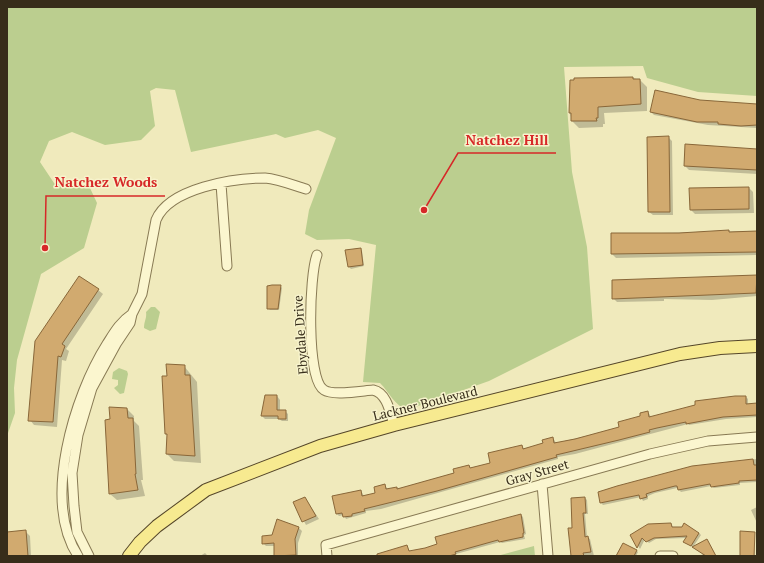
<svg xmlns="http://www.w3.org/2000/svg" width="764" height="563" font-family="'PT Serif',serif">
<style>
.green{fill:#bbce8f}
.shadow{fill:#0003}
.building{fill:#d1aa6f;stroke:#896739}
.lines{fill:none;stroke-linecap:round;stroke-linejoin:round}
.minor-casing{stroke:#887a54;stroke-width:11}
.major-casing{stroke:#554629;stroke-width:14}
.minor{stroke:#fbf6cf;stroke-width:9}
.major{stroke:#f7ea90;stroke-width:12}
.labels{text-anchor:middle;stroke-width:3;stroke-linejoin:round;paint-order:stroke}
.street-label{font-size:13px;fill:#372d1a;stroke:#f7f3cc}
.leader{fill:none;stroke:#d62828;stroke-width:1.5}
.callout-dot{fill:#d62828;stroke:#f7f3cc;stroke-width:1.5}
.callout-label{font-size:14px;text-anchor:middle;font-weight:bold;fill:#d62828;stroke:#f7f3cc;stroke-width:3;stroke-linejoin:round;paint-order:stroke}
</style>
<rect width="100%" height="100%" fill="#f0eabc"/>
<path class="green" d="M7 7H757V96L698 92 647 78 643 66 564 67 572 172 587 247 593 329 489 381 407 410C395 406 389 392 380 383L363 382 376 245 349 239 317 240 305 234 309 210 336 138 318 130 285 138 276 134 191 152 175 90 156 88 150 91 155 126 141 140 105 145 72 132 49 141 40 162 54 183 74 182 90 188 97 203 84 248 41 274 17 360 14 388 15 413 7 436V489Z
M151 307H155L160 312 156 329 150 331 144 328C144 321 147 318 146 312Z
M119 368 127 371 128 374 124 393 120 394 114 388 118 385V380L112 379 113 372Z
M534 546 535 556H497Z"/>
<path class="shadow" d="M633 78 640 80 647 87V111L604 113 605 124H603V127L579 128 572 121 570 113 575 81Z
M700 101 757 105V128L708 125 654 115 651 112Z
M669 138 672 141 673 215H653L649 212Z
M757 150V174L689 170 685 166Z
M749 188 753 192 754 213 695 214 691 210Z
M757 231V255L616 258 612 254V234Z
M360 249 362 251 364 266 351 269 349 267Z
M757 276V296L712 300 664 299V301L617 302 613 298V281Z
M280 286 282 288 279 310H270L268 308Z
M98 290 103 294 66 349 69 351 66 361 62 360 57 427 34 425 30 420 36 342Z
M184 366 197 382 201 463 174 461 167 454 168 436 166 434 168 377Z
M277 396 280 400V411H285L288 414V421H282L279 419H265L262 416Z
M746 397 748 399V405L757 404V417L726 419 689 425 688 424 575 454 558 457V459L381 509 366 511V513L346 519 344 515 339 516 337 514 361 491 364 496 377 494 385 485 388 490 397 488 398 489 455 473 469 466 471 469 491 463 522 446 524 449 544 444 553 438 556 443 620 428 648 412 651 417Z
M127 409 134 416V421L139 426 143 480H141L145 496 117 500 110 494 111 420Z
M757 459V482L740 483V485L714 488 711 486 681 492 677 488 655 493 648 496V499L643 501 641 497 603 505 601 503 692 467Z
M305 498 319 519 306 525 294 502Z
M585 498 587 500 588 514H585L587 537 590 539 594 556H571L573 529Z
M757 507V523L751 510Z
M521 515 523 517 526 534 524 535 525 539 502 543 500 542 456 554 457 556H384L407 546 410 552 425 549Z
M278 521 299 528 302 531 298 543V556H275V546H266L263 543 272 536Z
M671 524 673 528H682L684 524 699 533 701 535 693 547 707 540 716 556H700L703 554 686 543 687 538 656 539 649 543 645 539 640 549 631 535Z
M25 531 30 536 31 556H7V533Z
M755 535V556H741Z
M636 550 638 552 636 556H617Z
M205 553 208 556H200Z"/>
<path class="building" d="M633 77V79H640L641 104 598 107V118H596L597 121H571V113H569L570 80H574V78Z
M655 90 700 100 757 104V125L741 126 718 124V122H697L650 112Z
M669 136 670 212H648L647 137Z
M685 144 757 149V170L684 166Z
M749 187V209L690 210 689 188Z
M729 230V232L757 231V252L611 254V233H679Z
M361 248 363 265 348 267 345 250Z
M757 275 756 293 612 299V280Z
M79 276 99 289 62 344 65 346 61 357 58 356 53 422 28 421 35 341Z
M272 285H281L278 309H267V286Z
M166 364 185 365V375H190L195 456 166 454 167 434H165L162 376H167Z
M265 395H277V410H286V419H278V416H261Z
M735 396H746V404L757 403V415L723 417 686 424V422L657 428 649 430 650 432 619 440 556 455 557 457 437 491 364 509 365 511 352 514V516L343 517 342 513 336 514 332 496 361 490 362 496 375 493 374 487 385 484 386 489 397 487V489L454 473 453 469 469 465 470 468 490 463 488 453 522 445 523 449 543 443 542 440 553 437 554 443 575 439 619 427 618 422 640 416V413L648 411 649 417 695 405V401Z
M109 407 127 408 128 418H133L136 474H135L138 490 109 494 105 420 110 419Z
M753 459 754 465H757V480L739 481V483L711 487 710 484 678 490 677 486H675L652 492 646 494 647 497 640 499 639 495 600 503 598 492 617 486 692 466Z
M305 497 316 516 302 522 293 502Z
M585 497 586 513H583L585 537 588 536 591 552 583 553 584 556H571L568 528H572L571 498Z
M521 514 524 533H523V537L499 542 498 540 455 552 456 554 449 556H377V554L407 545 409 551 425 548 437 544 435 537Z
M277 519 299 527 295 539 296 555 274 556V543L262 544V536L272 535Z
M671 523 672 527H682L684 523 699 533 691 546 683 542 687 536 654 538 646 542 642 538 637 548 630 535 648 524Z
M26 530 28 556H7V532Z
M740 531 755 532 754 556H740Z
M707 539 716 556H706L692 547Z
M623 543 637 550 634 556H616Z"/>
<g class="lines">
<g class="minor-casing">
<path id="minor" d="M221 184 227 266
M317 255C309 275 306 380 324 390 333 396 361 391 373 390 387 393 390 412 394 425
M542 484 548 556
M78 556C42 501 74 396 107 344 114 333 120 322 132 314
M89 556 77 532 74 506 72 473 78 435 92 388 116 344 130 323 132 314 142 294 156 220C169 188 234 178 265 178 278 179 293 185 306 189
M327 556 326 545 650 454 708 441 757 437
M660 556H673"/>
</g>
<g class="major-casing">
<path id="major" d="M129 556 140 542 157 526 206 490 320 446 394 425 680 354 720 348 757 346"/>
</g>
<use href="#minor" class="minor"/>
<use href="#major" class="major"/>
</g>
<g class="labels">
<g class="street-label">
<text transform="translate(300 335) rotate(-94)" y="5">Ebydale Drive</text>
<text transform="translate(425 403) rotate(-14)" y="5">Lackner Boulevard</text>
<text transform="translate(537 472) rotate(-16)" y="5">Gray Street</text>
</g>
</g>
<path class="leader" d="M424 210L458 153H556M45 248L46 196H165"/>
<g class="callout-dot">
<circle cx="424" cy="210" r="4"/>
<circle cx="45" cy="248" r="4"/>
</g>
<g class="callout-label">
<text x="507" y="145">Natchez Hill</text>
<text x="106" y="187">Natchez Woods</text>
</g>
<rect width="764" height="563" fill="none" stroke="#372d1a" stroke-width="16"/>
</svg>
